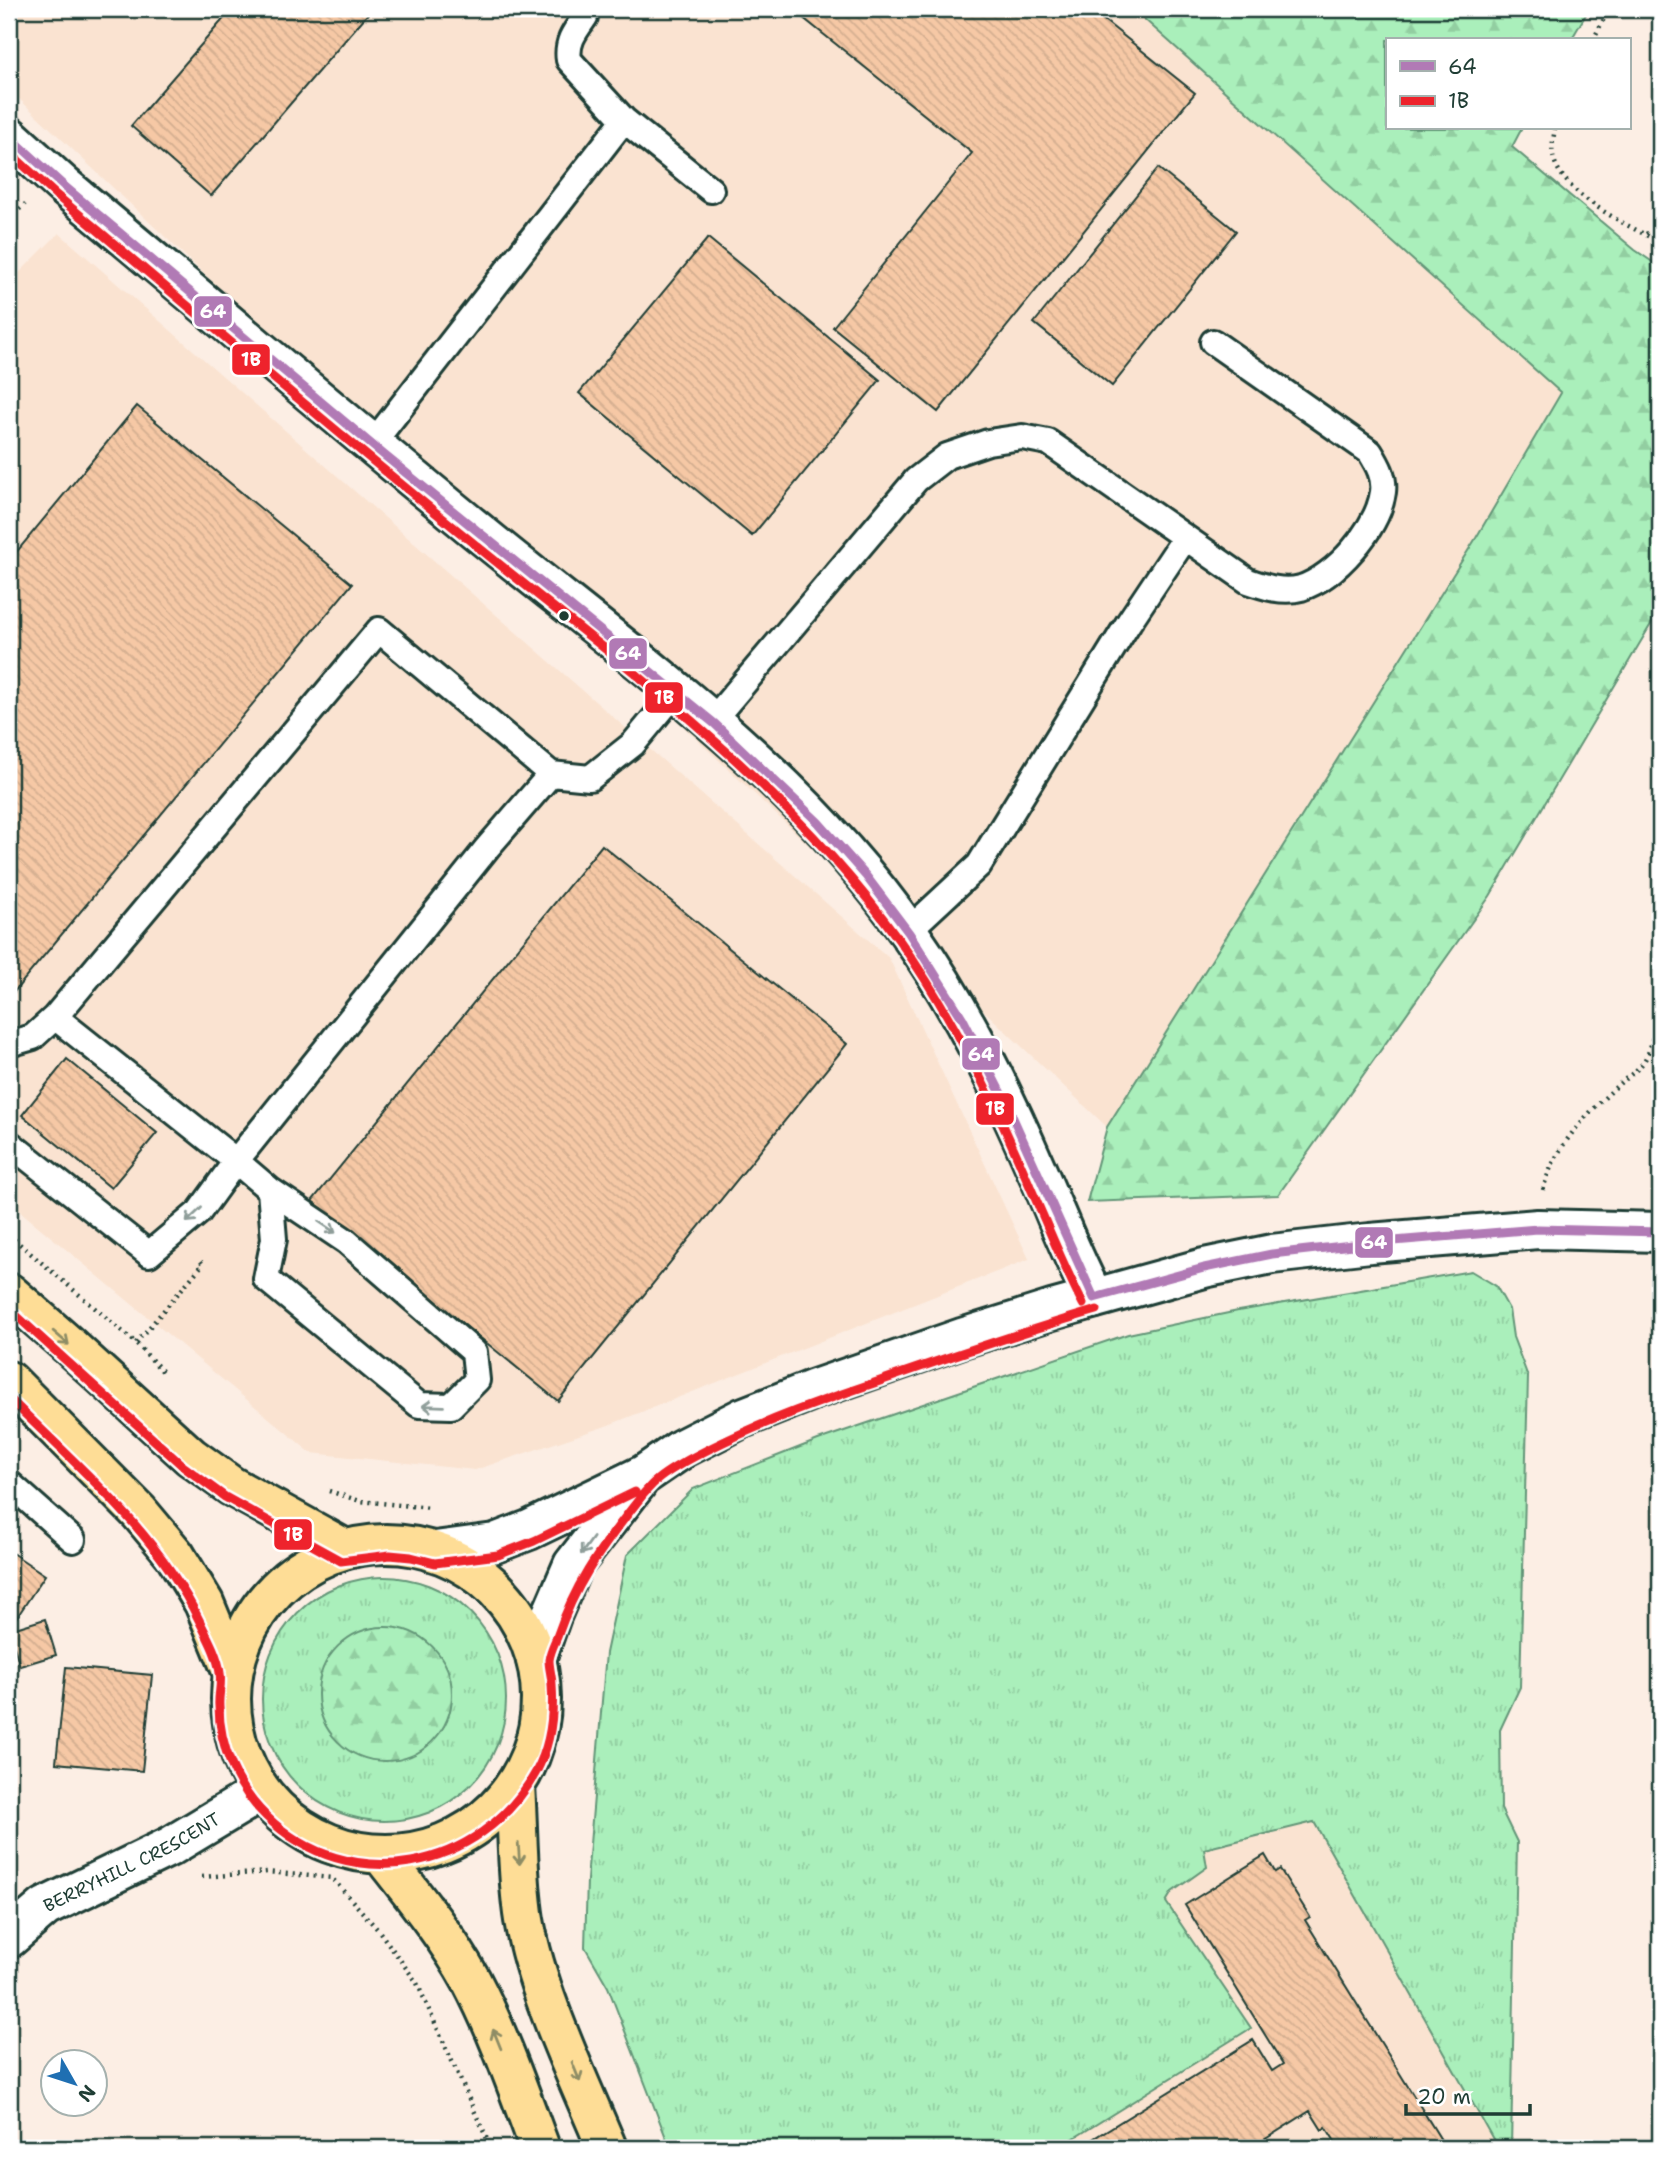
<svg xmlns="http://www.w3.org/2000/svg" width="1669" height="2157" font-family="'Shantell Sans',sans-serif">
<style>
.built{fill:#fae3d1}
.grass{fill:url(#grass-tufts);stroke:#649678;stroke-width:2}
.forest{fill:url(#forest-firs);stroke:#649678;stroke-width:2}
.building{fill:url(#building-back-hatch);stroke:#1f3d34;stroke-width:2}
.lines{fill:none;stroke-linecap:round;stroke-linejoin:round}
.service-casing{stroke:#1f3d34;stroke-width:30}
.minor-casing{stroke:#1f3d34;stroke-width:44}
.tertiary-casing{stroke:#1f3d34;stroke-width:44}
.secondary-casing{stroke:#1f3d34;stroke-width:44}
.primary-casing{stroke:#1f3d34;stroke-width:44}
.path{stroke:#1f3d34;stroke-width:4.5;stroke-dasharray:2 5;stroke-linecap:butt}
.service{stroke:#fff;stroke-width:24}
.minor{stroke:#fff;stroke-width:38}
.tertiary{stroke:#fff;stroke-width:38}
.secondary{stroke:#fff;stroke-width:38}
.primary{stroke:#fedd96;stroke-width:38}
.bus-1-casing{stroke:#fff;stroke-width:14}
.bus-2-casing{stroke:#fff;stroke-width:14}
.bus-1{stroke:#b17ab5;stroke-width:9}
.bus-2{stroke:#ee232c;stroke-width:9}
.oneway{stroke:#8f9e9a}
.oneway2{stroke:#8e8d65}
.bus-dot{fill:#1f3d34;stroke:#fff;stroke-width:2.5}
.labels{text-anchor:middle;stroke-width:7;stroke-linejoin:round;paint-order:stroke}
.street-label{font-size:18px;fill:#1f3d34;stroke:#fff}
.line-badge{stroke:#fff;stroke-width:2.5}
.badge-label{font-size:19px;text-anchor:middle;font-weight:bold;fill:#fff}
</style>
<defs>
<pattern id="grass-tufts" width="24" height="20" patternUnits="userSpaceOnUse" patternTransform="scale(1.75)"><rect width="24" height="20" fill="#aaefbb"/><path d="M3 7l-1-3M5 7V3M7 7l1-3M15 17l-1-3M17 17v-4M19 17l1-3" fill="none" stroke="#92cea1"/></pattern>
<pattern id="forest-firs" width="22" height="20" patternUnits="userSpaceOnUse" patternTransform="scale(1.75)"><rect width="22" height="20" fill="#aaefbb"/><path d="M5 1l3.5 6h-7zM16 11l3.5 6h-7z" fill="#92cea1"/></pattern>
<pattern id="building-back-hatch" width="6" height="6" patternUnits="userSpaceOnUse" patternTransform="scale(1.75)"><rect width="6" height="6" fill="#f6c8a5"/><path d="M-1 5l2 2M0 0l6 6M5-1l2 2" fill="none" stroke="#d2ad8f"/></pattern>
</defs>
<rect width="100%" height="100%" fill="#fceee4"/>
<filter id="ink" filterUnits="userSpaceOnUse"><feTurbulence type="fractalNoise" baseFrequency=".0143" numOctaves="2"/><feDisplacementMap in="SourceGraphic" scale="14" xChannelSelector="R" yChannelSelector="G"/><feConvolveMatrix kernelMatrix="1 2 1 2 8 2 1 2 1" color-interpolation-filters="sRGB"/></filter>
<g filter="url(#ink)">
<path class="built" d="M9 9H1133L1565 396 1107 1127 16 96 9 103Z
M59 233 889 958 1029 1259 606 1426 475 1470 311 1453 9 1202V283Z
M1315 1822 1498 2148H787L857 1937Z"/>
<path class="grass" d="M1471 1271 1496 1286 1509 1309 1513 1337 1528 1377 1520 1687 1500 1730 1501 1809 1517 1842 1511 2148H1498L1314 1822 1204 1849 1207 1867 1172 1892 1166 1902 1251 2028 1058 2148H670L608 1987 585 1947 587 1880 606 1653 627 1555 693 1489 818 1440 1128 1334 1238 1311Z
M262 1699a122 122 0 1 1 244 0a122 122 0 1 1-244 0Z"/>
<path class="forest" d="M1133 9H1589L1571 40H1387V128H1522L1512 147 1635 250 1660 267V609L1490 896 1278 1195 1087 1202 1107 1127 1476 538 1561 393Z
M318 1694a67 67 0 1 1 134 0a67 67 0 1 1-134 0Z"/>
<path class="building" d="M232 9H372L211 196 131 126Z
M792 9H1090L1195 93 938 412 833 327 972 153Z
M1158 168 1236 231 1112 386 1034 323Z
M708 238 880 380 752 536 579 393Z
M137 406 352 584 9 998V561Z
M602 845 847 1044 558 1401 312 1201Z
M67 1059 157 1133 111 1188 22 1115Z
M9 1551 45 1575 17 1617 9 1612Z
M45 1619 56 1655 20 1666 9 1630Z
M66 1667 152 1675 142 1771 56 1763Z
M1265 1855 1275 1872 1280 1869 1310 1917 1305 1920 1446 2148H1339L1326 2127 1322 2130 1310 2111 1251 2148H1078L1253 2040 1272 2071 1283 2064 1185 1905Z"/>
<g class="lines">
<g class="service-casing">
<path id="service" d="M585 17C575 31 566 42 569 60L624 120
M373 443 624 120 711 190
M712 721 916 480 947 456 988 442 1022 437 1048 442 1248 581C1265 587 1283 593 1301 588 1335 577 1378 529 1383 492 1385 477 1378 465 1370 452L1213 342
M551 774 379 630 55 1017 236 1161 487 848 551 774 590 778 633 744 676 692
M908 931 979 865 1129 622 1185 538
M9 1044 33 1037 55 1017
M9 1143 149 1254 199 1212 236 1161 270 1190 346 1241 474 1352 477 1380 451 1406 419 1405 266 1279 274 1239 270 1190
M9 1483 73 1540"/>
</g>
<g class="minor-casing">
<g id="minor">
<path id="s1" d="M9 1938 45 1907 171 1846 261 1792"/>
</g>
</g>
<g class="tertiary-casing">
<path id="tertiary" d="M9 136 64 186C207 305 348 426 492 543 640 663 799 775 909 933 961 1007 1001 1088 1037 1171 1056 1213 1072 1257 1094 1298"/>
</g>
<g class="secondary-casing">
<path id="secondary" d="M435 1551 495 1543 529 1530 645 1474 683 1448 742 1418 815 1389 962 1338 1052 1310 1204 1268 1272 1254 1370 1243 1538 1229 1660 1232
M536 1659 551 1616 573 1565 637 1483"/>
</g>
<g class="primary-casing">
<path id="primary" d="M9 1293 65 1342 191 1457 231 1486 345 1549
M9 1381 139 1512 175 1555 204 1603 232 1671
M231 1699a155 155 0 1 1 310 0a155 155 0 1 1-310 0Z
M515 1786C518 1829 517 1877 524 1920 537 1994 578 2078 607 2148
M381 1854C413 1895 446 1935 471 1980 499 2033 519 2092 540 2148"/>
</g>
<path class="path" d="M1593 40 1609 9
M1555 128C1554 136 1551 147 1553 155 1559 193 1628 226 1660 242
M9 219 25 204
M1646 234 1660 226
M1543 1190C1554 1147 1585 1116 1617 1086 1625 1078 1638 1071 1644 1061 1657 1040 1652 1016 1660 993
M9 1235 136 1343 165 1374
M136 1343 203 1264 198 1258
M329 1491 360 1501 431 1508
M202 1877 267 1872 332 1878 379 1931 417 1983 491 2148"/>
<use href="#service" class="service"/>
<use href="#minor" class="minor"/>
<use href="#tertiary" class="tertiary"/>
<use href="#secondary" class="secondary"/>
<use href="#primary" class="primary"/>
<g class="bus-1-casing">
<path id="bus-1" d="M9 136 64 186 384 455 715 724 818 822 866 876 909 933 963 1019 1009 1109 1094 1298
M1094 1298 1204 1268 1272 1254 1370 1243 1538 1229 1660 1232"/>
</g>
<g class="bus-2-casing">
<path id="bus-2" d="M9 152 56 195C198 314 339 435 483 551 631 671 786 783 899 940 954 1017 995 1104 1032 1191 1049 1229 1064 1267 1083 1304
M9 1309 184 1467 225 1497 341 1561 390 1555 411 1557 435 1563 498 1555 534 1541 635 1492
M9 1398C77 1466 157 1532 199 1620 207 1636 218 1656 220 1673 222 1684 218 1695 219 1706 219 1746 237 1788 266 1816 349 1898 481 1871 536 1772 550 1746 554 1714 552 1685 552 1677 549 1668 549 1660 550 1652 554 1644 557 1637 575 1585 597 1554 630 1511 639 1500 646 1489 657 1480 674 1466 694 1457 713 1447 767 1420 823 1400 880 1381 952 1356 1024 1331 1097 1310"/>
</g>
<use href="#bus-1" class="bus-1"/>
<use href="#bus-2" class="bus-2"/>
</g>
<defs><path id="oneway-shaft" d="M-6 0H5M1.5-3L5.5 0L1.5 3" fill="none" stroke-width="1.6" stroke-linecap="round" stroke-linejoin="round" transform="scale(1.75)"/></defs>
<g class="oneway">
<use href="#oneway-shaft" transform="translate(194 1215) rotate(136)"/>
<use href="#oneway-shaft" transform="translate(327 1227) rotate(34)"/>
<use href="#oneway-shaft" transform="translate(433 1406) rotate(-178)"/>
<use href="#oneway-shaft" transform="translate(587 1546) rotate(126)"/>
</g>
<g class="oneway2">
<use href="#oneway-shaft" transform="translate(61 1338) rotate(41)"/>
<use href="#oneway-shaft" transform="translate(519 1854) rotate(86)"/>
<use href="#oneway-shaft" transform="translate(497 2039) rotate(-112)"/>
<use href="#oneway-shaft" transform="translate(576 2072) rotate(68)"/>
</g>
</g>
<circle class="bus-dot" cx="564" cy="616" r="6"/>
<g class="labels">
<g class="street-label">
<text dy="6" stroke="none"><textPath href="#s1" startOffset="145">BERRYHILL CRESCENT</textPath></text>
</g>
</g>
<g class="line-badge">
<rect x="193" y="295" width="40" height="33" rx="7" fill="#b17ab5"/>
<rect x="231" y="343" width="40" height="33" rx="7" fill="#ee232c"/>
<rect x="608" y="637" width="40" height="33" rx="7" fill="#b17ab5"/>
<rect x="644" y="681" width="40" height="33" rx="7" fill="#ee232c"/>
<rect x="961" y="1037" width="40" height="34" rx="7" fill="#b17ab5"/>
<rect x="975" y="1092" width="40" height="34" rx="7" fill="#ee232c"/>
<rect x="1354" y="1226" width="40" height="33" rx="7" fill="#b17ab5"/>
<rect x="273" y="1518" width="40" height="33" rx="7" fill="#ee232c"/>
</g>
<g class="badge-label">
<text x="213" y="318">64</text>
<text x="251" y="366">1B</text>
<text x="628" y="660">64</text>
<text x="664" y="704">1B</text>
<text x="981" y="1061">64</text>
<text x="995" y="1115">1B</text>
<text x="1374" y="1249">64</text>
<text x="293" y="1541">1B</text>
</g>
<rect width="1669" height="2157" fill="none" stroke="#fff" stroke-width="35"/>
<rect x="18" y="18" width="1634" height="2122" fill="none" stroke="#1f3d34" stroke-width="2.5" filter="url(#ink)"/>
<rect x="1386" y="38" width="245" height="91" fill="#ffffff" stroke="#a5b1ae" stroke-width="2"/>
<rect x="1400" y="61" width="35" height="10" fill="#b17ab5" stroke="#a5b1ae" stroke-width="2"/>
<text x="1448" y="74" font-size="21" fill="#1f3d34">64</text>
<rect x="1400" y="96" width="35" height="10" fill="#ee232c" stroke="#a5b1ae" stroke-width="2"/>
<text x="1448" y="108" font-size="21" fill="#1f3d34">1B</text>
<g transform="translate(74 2083) rotate(129)"><circle r="33" fill="#ffffff" stroke="#a5b1ae" stroke-width="2"/>
<path d="M0-5L12 26L0 18L-12 26Z" fill="#1f6fb2"/>
<text y="-10" font-size="19" font-weight="bold" text-anchor="middle" fill="#1f3d34">N</text>
</g>
<path d="M1406 2104v10h124v-10" fill="none" stroke="#1f3d34" stroke-width="3.5"/>
<text x="1417" y="2104" font-size="21" fill="#1f3d34" stroke="#ffffff" stroke-width="5" paint-order="stroke">20 m</text>
</svg>
